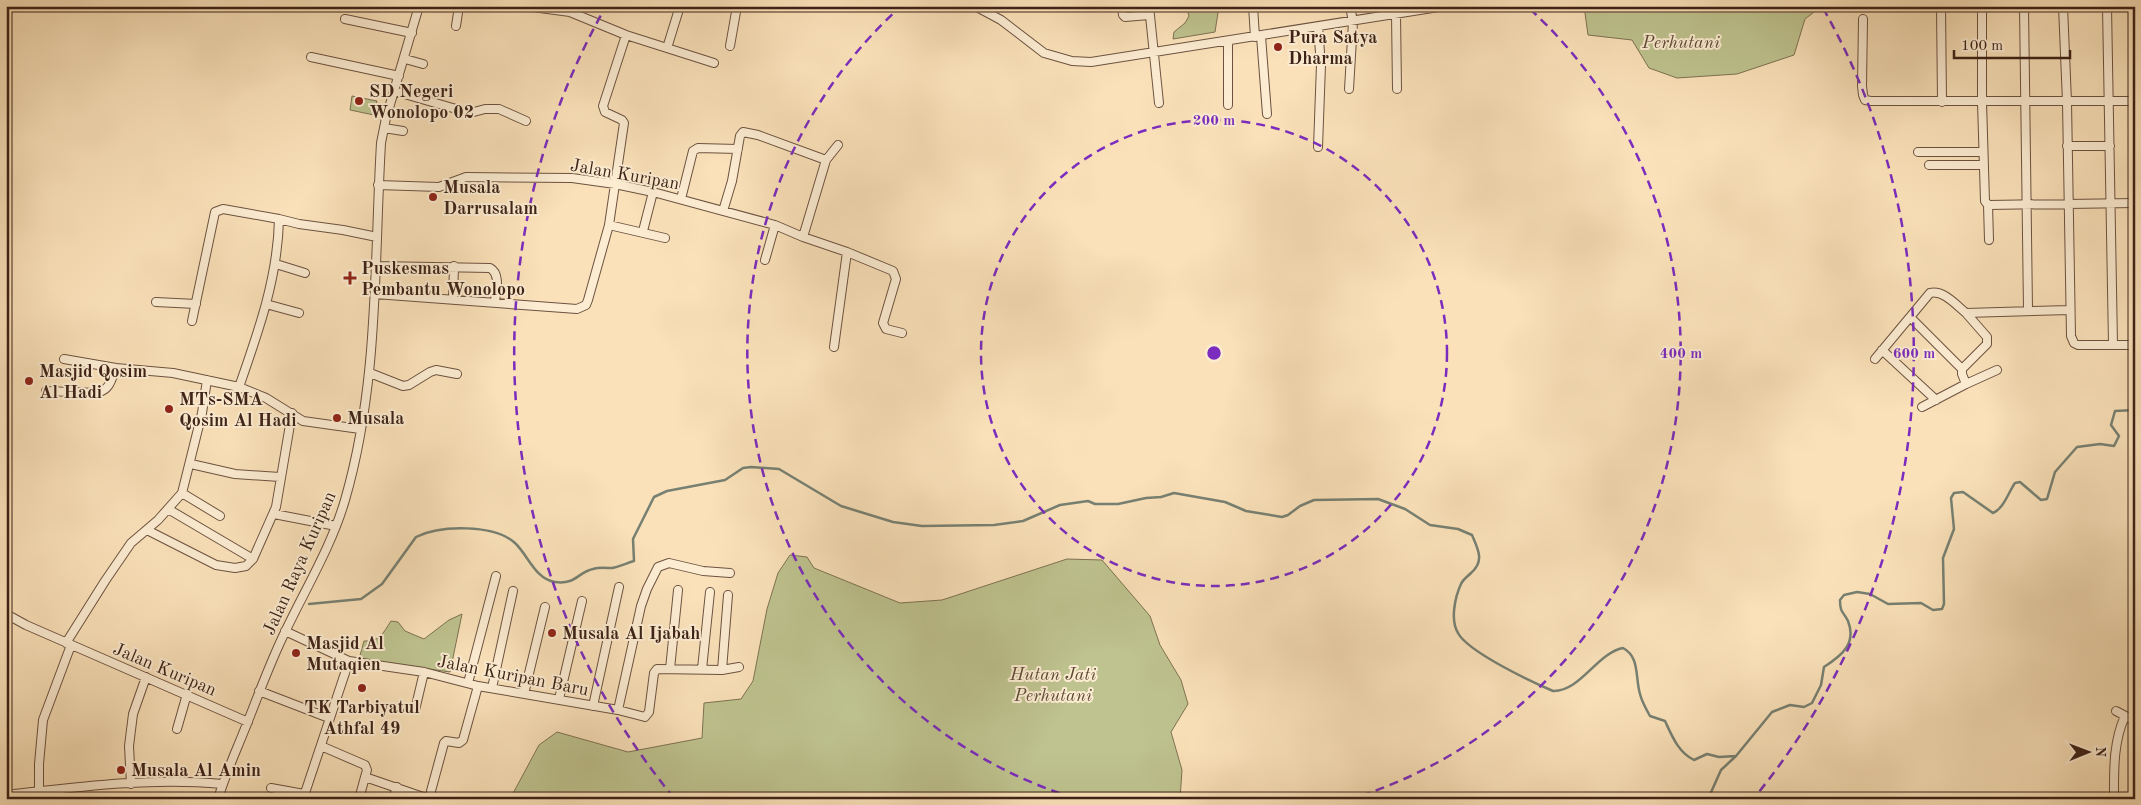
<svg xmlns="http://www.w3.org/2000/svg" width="2141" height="805" font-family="'Old Standard TT',serif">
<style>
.green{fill:#bec38f;stroke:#7e7253}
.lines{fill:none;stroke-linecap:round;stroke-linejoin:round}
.stream{stroke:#778072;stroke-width:2.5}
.minor-casing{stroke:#6c5240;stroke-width:10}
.minor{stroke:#fcecd2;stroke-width:8}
.ring{fill:none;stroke:#7b2cbf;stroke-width:2.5;stroke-dasharray:9 6}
.poi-dot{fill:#8f2418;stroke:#fcecd2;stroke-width:2}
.labels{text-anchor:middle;stroke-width:4;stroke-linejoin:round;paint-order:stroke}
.poi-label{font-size:18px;font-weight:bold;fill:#3d2217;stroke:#fcecd2;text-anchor:start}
.park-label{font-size:18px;font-style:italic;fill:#5d4a35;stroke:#fcecd2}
.street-label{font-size:18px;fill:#3d2217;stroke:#fcecd2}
.centre{fill:#7b2cbf;stroke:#fcecd2;stroke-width:2.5}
.ring-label{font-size:15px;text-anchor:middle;font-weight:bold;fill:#7b2cbf;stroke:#fcecd2;stroke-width:4;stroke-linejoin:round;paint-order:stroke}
</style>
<rect width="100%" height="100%" fill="#fae1b9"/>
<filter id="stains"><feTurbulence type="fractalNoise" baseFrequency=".004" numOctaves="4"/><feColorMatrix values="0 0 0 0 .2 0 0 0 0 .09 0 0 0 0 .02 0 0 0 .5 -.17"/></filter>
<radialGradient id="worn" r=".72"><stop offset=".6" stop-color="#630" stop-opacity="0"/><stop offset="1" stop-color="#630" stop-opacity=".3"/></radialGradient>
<path class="green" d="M1186 6H1219L1215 32 1173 39 1174 32 1185 23 1189 16Z
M1584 6H1822L1805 19 1794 55 1737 74 1677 78 1649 68 1632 40 1588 35Z
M352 96 377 101 374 115 350 110Z
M790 555 807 557 814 568 900 603 942 600 1067 559 1102 560 1150 616 1160 645 1181 680 1188 704 1171 732 1182 770 1180 799H510L539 745 557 732 628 752 702 738 704 703 741 699 753 681 767 609 778 573Z
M462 614 450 672 359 659 364 641C380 642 383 633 391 621L398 622 405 631 424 639 449 620Z"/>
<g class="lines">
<path class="stream" d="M309 604 361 599 382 584 416 537C440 525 494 524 515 543 528 555 535 579 555 582 576 585 578 572 593 569 599 567 606 568 612 568 619 567 627 563 634 561L633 539 654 497 667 491 725 480 743 468 751 467 779 469 841 506 893 522 922 526 994 525 1023 521 1060 505 1088 501 1095 504H1118L1146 498 1161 497 1174 493 1225 502 1246 511 1282 517 1288 515 1300 506 1314 500 1378 499 1405 509 1430 525 1458 529 1472 535C1478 549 1485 561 1471 573 1467 577 1463 579 1461 584 1455 597 1450 620 1458 633 1468 652 1532 682 1553 691 1580 692 1597 653 1623 648 1640 657 1635 677 1640 694 1642 702 1646 709 1650 716L1665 721C1672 736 1678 752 1694 760L1707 754 1719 757 1736 756
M1708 799 1721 770 1736 756 1772 712 1790 705 1804 707 1812 703 1821 685 1824 667C1841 656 1857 644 1848 621 1843 611 1840 613 1840 600L1844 595 1857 592 1870 594 1888 604 1921 603 1933 610 1942 609 1944 604 1943 558 1954 529 1951 498 1954 493 1963 492 1993 513C2004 508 2008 493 2015 483L2020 482 2041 500 2047 499 2055 472 2077 447 2100 444 2114 446 2119 436 2111 425 2115 411 2135 410"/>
<g class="minor-casing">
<path id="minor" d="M525 6 570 12 626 35 714 63
M975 6 1001 20 1044 53 1072 61 1091 62 1445 6
M1122 6 1123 15 1125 17 1149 15
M1149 6 1159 103
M1253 6 1255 37
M1941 6 1942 102
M1982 6V102L1985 201 1988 205 2135 203
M2024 6 2028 310
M2063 6 2067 102 2071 336 2074 343 2078 345H2135
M2107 6 2113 345
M1396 14 1397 89
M345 19 412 33
M1863 19 1862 86 1863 95 1865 100 1871 101H2135
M456 26 459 6
M1318 27 1321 65 1318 147
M1261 36 1267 114
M1228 41V105
M730 46 737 6
M667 48 680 6
M311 57 399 76
M405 59 423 64
M1349 89 1353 22 1350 6
M394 91 470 113 485 109H499L526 121
M384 128 403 131
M2067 146H2110
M1918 152H1983
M1929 165H1983
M378 185 439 187 466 177 572 178 615 184 653 192 775 225 803 237 847 252 893 271 896 279 883 323 886 329 902 333
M681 199 693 151 698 148 738 149
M1988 205 1989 240
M723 211 732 181 740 136 743 132 758 135 826 160
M609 225 624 123 622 120 605 112 603 106 626 35
M643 231 653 192
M803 237 826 160 838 145
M765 260 775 225
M276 264 305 273
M376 266 490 268C501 274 496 292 495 302
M375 294 577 309 586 305 588 300 609 225 665 238
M453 299 454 266
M156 302 196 304
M266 304 299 313
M1910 317 1962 369
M192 321 215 212 223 209 279 219
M834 347 847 252
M1882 350 1936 400
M64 359 116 368
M1875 359 1930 293C1944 290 1956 305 1966 313L2070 310
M370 373 403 386 409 385 430 372 436 370 457 374
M1966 384 1997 370
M239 387C258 333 278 277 279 219L299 224 343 230 377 237
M46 391 97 393C111 389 111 379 116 368L173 373 239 387 266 398 303 421 360 429
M1922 407 1966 384 1962 374V369L1987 344V337L1966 313
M191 464 235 474 280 477
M182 493 220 516
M168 509 253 559
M274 514 336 526
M147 530 216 565 235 568 246 566 253 559 276 507 292 413
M6 614 26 625 248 722
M285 631 349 661 424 672 478 686 618 710 645 717 649 712 654 673 657 669 722 670 739 667
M66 643 105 581 131 543 158 520 182 493 202 413 207 380
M670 669 678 590
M702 669 710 592
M722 670 728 595
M468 683 496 576
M492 688 513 591
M259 691 329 718
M524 694 545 607
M559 699 582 601
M593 706 619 587
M415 710 424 672
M618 710 641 606 647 589 658 567 669 563 703 571 730 573
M2116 711 2135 721
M177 729 187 694
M321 746 365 765 367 770 365 777
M131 784 129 746 133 714 146 677
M271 788 304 794
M6 795C77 787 151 777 222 784
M39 799V764L43 720 71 645
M218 799C226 772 238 747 248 721 260 691 271 660 286 630 306 588 332 545 345 500 379 383 374 263 381 143L386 118 419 6
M303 799 349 661
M359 799 365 777 429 799
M393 799 397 787
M431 799V791L444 743 446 741 459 743 463 740 478 686
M2114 799C2114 771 2113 742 2125 716"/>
</g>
<use href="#minor" class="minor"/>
</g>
<g class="ring">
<circle cx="1214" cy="353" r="233"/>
<path d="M1074 798A467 467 0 0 1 898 9M1530 9A467 467 0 0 1 1354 798"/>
<path d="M674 798A700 700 0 0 1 605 8M1823 8A700 700 0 0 1 1754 798"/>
</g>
<g class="poi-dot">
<circle cx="1278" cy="47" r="5"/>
<circle cx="359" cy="101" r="5"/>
<circle cx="433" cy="197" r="5"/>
<path d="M347.5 270.5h5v5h5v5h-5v5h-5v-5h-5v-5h5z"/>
<circle cx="29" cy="381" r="5"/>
<circle cx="169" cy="409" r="5"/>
<circle cx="337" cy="418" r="5"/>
<circle cx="552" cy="633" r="5"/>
<circle cx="296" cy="653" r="5"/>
<circle cx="362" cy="688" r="5"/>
<circle cx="121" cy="770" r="5"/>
</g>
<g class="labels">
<g class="poi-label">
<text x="1288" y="43">Pura Satya<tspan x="1288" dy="21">Dharma</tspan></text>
<text x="369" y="97">SD Negeri<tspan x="369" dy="21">Wonolopo 02</tspan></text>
<text x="443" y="193">Musala<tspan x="443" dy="21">Darrusalam</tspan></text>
<text x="361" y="274">Puskesmas<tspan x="361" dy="21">Pembantu Wonolopo</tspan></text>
<text x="39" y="377">Masjid Qosim<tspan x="39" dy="21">Al Hadi</tspan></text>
<text x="179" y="405">MTs-SMA<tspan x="179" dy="21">Qosim Al Hadi</tspan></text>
<text x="347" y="424">Musala</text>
<text x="562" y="639">Musala Al Ijabah</text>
<text x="306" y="649">Masjid Al<tspan x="306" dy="21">Mutaqien</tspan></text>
<text x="362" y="713" text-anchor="middle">TK Tarbiyatul<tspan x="362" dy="21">Athfal 49</tspan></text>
<text x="131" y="776">Musala Al Amin</text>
</g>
<g class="park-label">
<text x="1681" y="48">Perhutani</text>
<text x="1053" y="680">Hutan Jati<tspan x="1053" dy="21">Perhutani</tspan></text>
</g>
<g class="street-label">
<text transform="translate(625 174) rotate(10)" y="6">Jalan Kuripan</text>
<text transform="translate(299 563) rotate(-66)" y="6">Jalan Raya Kuripan</text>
<text transform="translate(165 669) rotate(23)" y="6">Jalan Kuripan</text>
<text transform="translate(513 675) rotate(11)" y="6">Jalan Kuripan Baru</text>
</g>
</g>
<circle cx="1214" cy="353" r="8" class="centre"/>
<g class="ring-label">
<text x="1214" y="125">200 m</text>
<text x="1681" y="358">400 m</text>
<text x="1914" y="358">600 m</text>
</g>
<rect width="2141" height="805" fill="none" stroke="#fae1b9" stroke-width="25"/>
<rect x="8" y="8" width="2126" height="790" fill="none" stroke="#3d2217" stroke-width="2.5"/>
<rect x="12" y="12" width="2116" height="780" fill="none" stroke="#3d2217"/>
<g transform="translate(2088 752) rotate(89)" stroke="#fcecd2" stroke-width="4" paint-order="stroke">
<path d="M0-4L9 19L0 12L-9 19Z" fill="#3d2217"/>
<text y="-8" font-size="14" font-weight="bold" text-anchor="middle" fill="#3d2217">N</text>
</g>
<path d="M1954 50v8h116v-8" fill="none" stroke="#3d2217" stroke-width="2.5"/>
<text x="1961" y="50" font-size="15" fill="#3d2217" stroke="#fcecd2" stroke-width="4" paint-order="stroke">100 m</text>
<rect width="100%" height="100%" filter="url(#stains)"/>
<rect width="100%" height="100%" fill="url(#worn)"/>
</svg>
